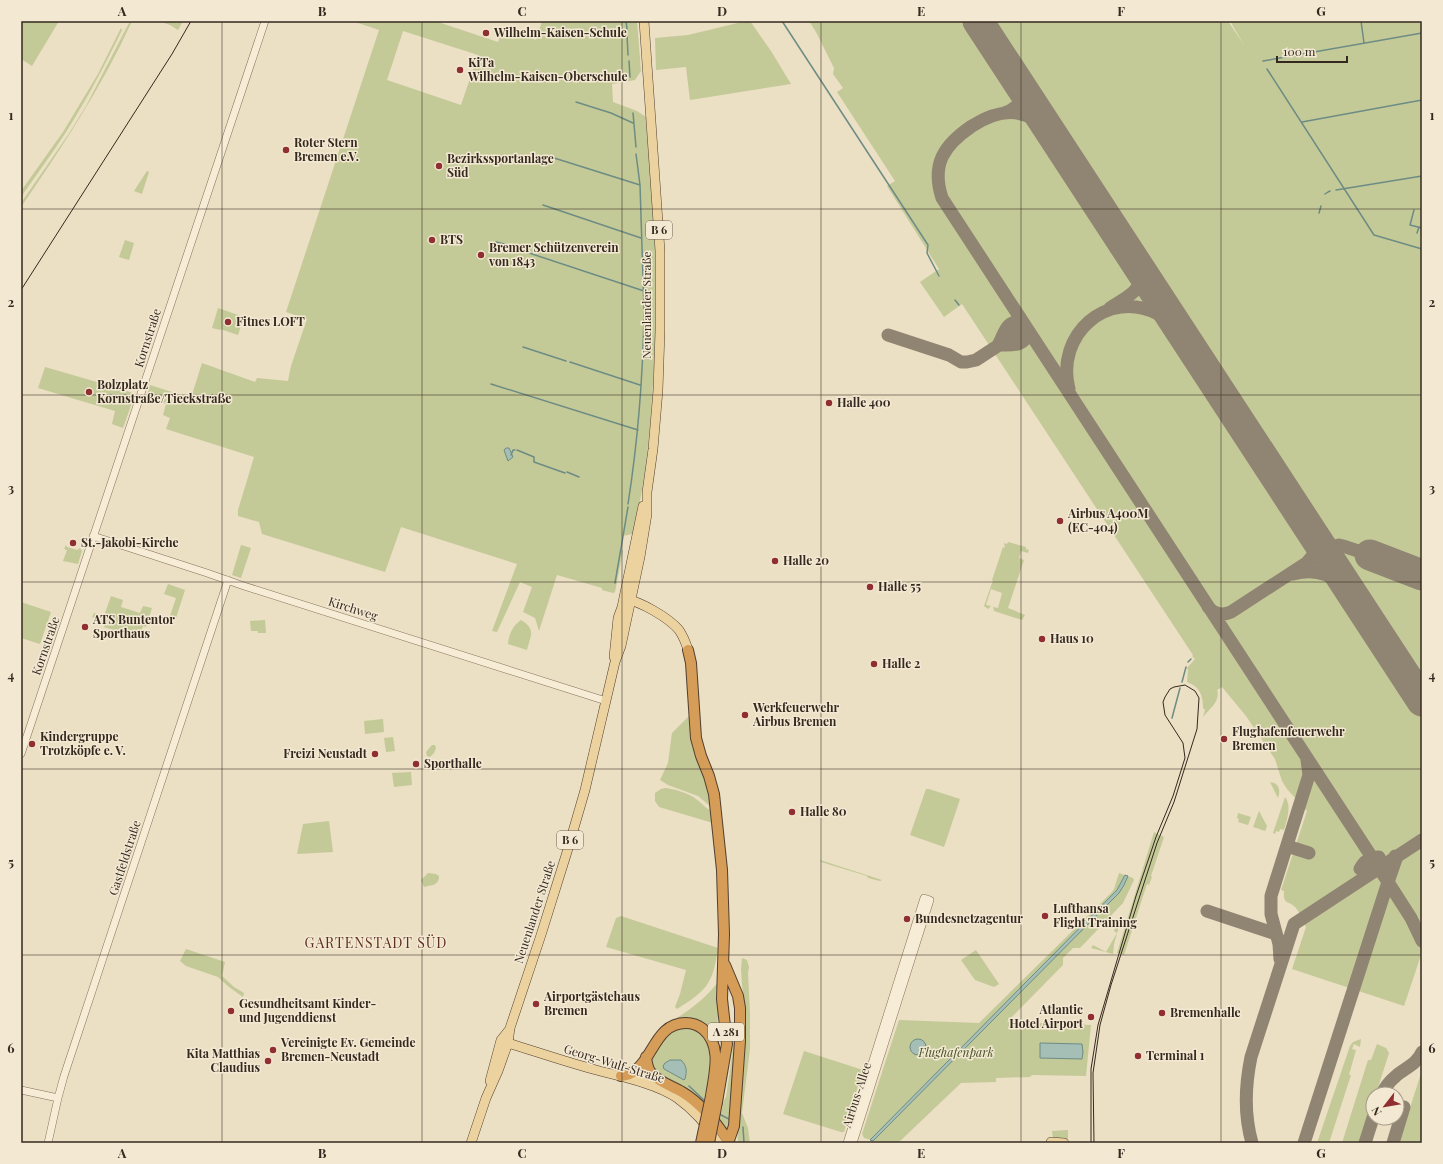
<svg xmlns="http://www.w3.org/2000/svg" width="1443" height="1164" font-family="'Playfair Display',serif">
<style>
.green{fill:#c4c998;fill-rule:evenodd}
.water{fill:#a5bfb7;stroke:#6d8c84}
.lines{fill:none;stroke-linecap:round;stroke-linejoin:round}
.stream{stroke:#6d8c84;stroke-width:1.5}
.taxiway{stroke:#908472;stroke-width:13}
.runway{stroke:#908472;stroke-width:31}
.minor-casing{stroke:#85715b;stroke-width:8}
.major-casing{stroke:#533f2f;stroke-width:10}
.highway-casing{stroke:#533f2f;stroke-width:12}
.minor{stroke:#f7ecd6;stroke-width:7}
.major{stroke:#ecd29e;stroke-width:9}
.highway{stroke:#d69d59;stroke-width:10}
.tram{stroke:#35291f;stroke-width:1}
.highway-bridge-casing{stroke:#533f2f;stroke-width:12;stroke-linecap:butt}
.highway-bridge{stroke:#d69d59;stroke-width:10}
.grid{fill:none;stroke:#35291f;stroke-width:1;stroke-opacity:0.55}
.poi-dot{fill:#902f32;stroke:#f3e9d3;stroke-width:1.5}
.labels{text-anchor:middle;stroke-width:3;stroke-linejoin:round;paint-order:stroke}
.shield{fill:#f3e9d3;stroke:#6e6355;stroke-width:1}
.shield-label{font-size:11px;font-weight:bold;fill:#35291f}
.poi-label{font-size:12px;font-weight:bold;fill:#35291f;stroke:#f3e9d3;text-anchor:start}
.street-label{font-size:12px;fill:#35291f;stroke:#f3e9d3}
.park-label{font-size:12px;font-style:italic;fill:#475126;stroke:#f3e9d3}
.quarter-label{font-size:14px;letter-spacing:1px;fill:#5f2d21;stroke:#f3e9d3}
.neatline{fill:none;stroke:#35291f;stroke-width:1.5}
.grid-label{font-size:13px;text-anchor:middle;font-weight:bold;fill:#35291f}
</style>
<rect width="100%" height="100%" fill="#ebdfc4"/>
<path class="green" d="M21 21H59L32 66 21 59Z
M132 21C102 87 62 147 21 207V203L68 135 86 106 129 23Z
M159 21H183L178 30 170 25Z
M352 21H435L498 42 503 27 536 40 542 21H637L641 71 635 80 612 84 613 102 637 111 646 117C649 155 652 193 655 232 658 287 656 343 652 399 649 444 644 489 633 534L622 536 620 548 623 551 615 592 613 593 602 590V588L557 575 539 631 535 618 523 612 532 587 520 582 497 632 492 631 517 564 401 527 385 572 262 534 259 522 238 516V510L254 457 166 429 170 418 163 415 166 404 146 397 150 385 191 398 202 363 255 382 257 378 288 381 291 366 307 319 286 312 379 30ZM403 31 478 55 461 105 387 80Z
M746 21H750L771 51 791 84 690 100 686 67 656 70 655 38 688 35Z
M809 21H1228L1244 45 1230 21H1422V952L1404 1006 1292 969 1306 927C1303 921 1300 912 1295 907 1288 900 1283 905 1284 891L1281 890 1307 811 1287 789 1282 781 1275 759 1246 716 1222 687 1217 690C1221 701 1209 709 1203 717L1205 710 1203 708C1203 695 1200 687 1187 682L1188 670 1187 668 1195 659 1192 656 1193 655 962 304 944 317 920 282 939 269 887 186 895 181 837 92 843 88 833 74 834 68 816 32Z
M121 28 122 30C105 65 87 99 66 132 52 154 36 175 21 197V191L63 132 98 74Z
M147 171 149 172 142 194 134 191Z
M125 240 134 243 129 260 119 257Z
M218 308 244 317 238 335 220 329V330L212 328Z
M45 367 114 387V386L135 394 123 428 112 424 115 411 38 388Z
M1008 542 1026 547V549L1029 550 1028 553 1021 551 1019 558 1024 560 1008 608 1025 615 1022 620 994 611 993 607 998 608 1002 593 991 589 986 605 991 606 988 609 984 606 992 583 993 581 992 580 1003 547 1005 548 1004 543 1007 544Z
M66 545 67 547 77 550 80 548 82 551 78 564 63 561 67 550 64 549Z
M241 545 251 548 241 578 232 575Z
M168 584 185 590 176 618 170 616 176 598 164 594Z
M111 596 123 600 121 607 140 613 143 606 152 608 146 627 143 626 139 638 104 627 105 623 101 622 102 620 92 617 94 613 104 616Z
M21 602 51 612 40 644 21 638Z
M265 620 266 633H258V631H251L250 621Z
M521 620C536 629 531 635 527 650L508 644C509 633 513 626 521 620Z
M691 714 711 807 698 796 668 785 660 780 668 763 672 733Z
M383 719 384 732 365 734 364 721Z
M393 737 395 751 386 752 384 738Z
M432 745H435L436 748 434 753 430 757 427 756 426 752Z
M411 772 412 785 394 787 392 773Z
M1270 782C1279 783 1281 790 1278 798Z
M665 788C674 789 689 793 696 799 702 803 705 808 712 811L713 823 659 807 655 801V793L661 789Z
M926 789H929L960 799 944 847 910 835Z
M1285 797C1292 806 1287 819 1284 830L1280 829 1279 832 1276 831 1275 834 1273 833Z
M1259 811 1267 826 1265 831 1253 827Z
M1238 813 1251 817 1248 825 1238 822 1239 819 1237 818Z
M329 821 333 852 297 854 303 824Z
M1154 832 1164 837 1151 876 1152 877 1149 885 1147 884 1124 955 1117 953Z
M820 860 882 880 880 881 868 878 867 876 821 862Z
M428 873 436 874 439 876C439 886 431 885 424 887L421 880Z
M1119 873 1133 878 1134 880 1123 903 1080 948H1073L1063 958V965L1007 1022 1091 1025 1086 1076 1032 1075 1030 1077 996 1078V1082L961 1083 898 1143H882L864 1138 862 1134 899 1020 979 1023 1112 892 1114 889Z
M621 916 718 948C713 984 707 990 677 1009L675 1007 680 994 686 970 606 947 615 921 616 918Z
M1112 922 1120 923 1114 944 1113 954 1091 948 1093 945 1106 952 1117 933 1114 931 1115 928 1109 925Z
M186 949 225 962 222 976 234 987 244 993 243 997 229 987 218 977 186 966 180 961Z
M976 950 999 984 994 987 975 980 961 960Z
M742 958 747 960 749 967 748 973 750 1014V1049L742 1113 748 1128 750 1143H738L737 1125 743 998 741 969Z
M719 981 718 1015 716 1038 710 1030 671 1022C690 1010 705 999 719 981Z
M735 1018 736 1024 733 1108 728 1133 719 1123 724 1100 726 1097 732 1056Z
M682 1027C686 1027 690 1027 694 1029 720 1038 707 1086 703 1105L655 1075 649 1060 651 1056 670 1032Z
M1361 1039 1360 1047 1354 1044 1352 1049 1356 1050 1349 1075H1351L1329 1143H1317L1350 1046 1353 1042Z
M1377 1044 1386 1048 1389 1053 1376 1094H1373V1102L1360 1143H1342L1368 1060H1371Z
M804 1051 863 1070 844 1132H841L783 1114Z
M1422 1070V1143H1399Z
M1068 1130V1139H1053L1052 1131Z"/>
<path class="water" d="M506 448H509L513 457 508 461 504 450Z
M1125 875 1128 876 1124 885 1119 893 873 1141 870 1140 1117 890Z
M910 1047a8 8 0 1 1 16 0a8 8 0 1 1-16 0Z
M1040 1043 1082 1044 1083 1052 1082 1059 1040 1058Z
M670 1060H681C687 1066 687 1071 685 1079L684 1080 664 1069 663 1066 665 1063Z"/>
<g class="lines">
<path class="stream" d="M626 21 627 29
M782 21 928 245 927 253 939 276
M1361 21 1364 43
M627 35 628 55
M629 61 630 77
M1263 61 1422 33
M1267 69 1374 235 1422 249
M576 102 611 113 633 123
M633 113 636 147
M1302 122 1422 100
M636 154 640 185 644 309
M551 157 640 185
M1336 190 1422 176
M1325 194 1328 192 1330 191
M543 205 641 238
M1414 210 1410 225 1422 228
M1319 213 1321 206
M1417 233 1419 227
M496 242 508 245
M520 250 644 291
M955 300 959 305
M523 347 566 361
M570 362 640 385
M491 384 638 430
M517 450 534 457V462L565 473
M511 455 513 450H515
M567 472 579 477
M628 504C638 440 643 376 644 312
M615 583 628 507
M1188 662 1191 659
M1182 682 1186 667
M1172 718 1180 688
M689 1086 706 1102
M719 1114 729 1119
M743 1127 744 1143"/>
<path class="taxiway" d="M998 52C1004 60 1014 66 1020 74 1032 89 1020 109 1004 113
M1053 137C1029 107 1003 106 972 126 944 145 931 164 942 198L1388 882 1304 1143
M1110 308C1131 294 1147 290 1136 263
M888 335 949 355 961 362H967L976 360 1019 332 1022 325V321
M998 345C1004 336 1005 319 1022 322
M1000 345C1012 345 1025 347 1028 332
M1069 389C1055 335 1107 288 1158 314 1170 320 1178 329 1185 339
M1308 561C1318 552 1316 541 1310 530
M1293 574C1318 567 1335 576 1352 594
M1208 607C1215 614 1222 616 1231 612L1331 547 1339 545 1343 546 1370 555
M1287 846 1309 853
M1395 856H1397L1388 882 1411 918 1422 941
M1360 869C1364 861 1369 857 1379 857
M1207 911 1276 934
M1280 959 1279 944 1271 914V896L1309 775 1307 760
M1382 1094C1385 1087 1390 1081 1396 1076 1405 1068 1417 1064 1422 1052
M1252 1143C1244 1115 1245 1086 1251 1057L1294 924 1422 840
M1365 1143 1373 1118
M1393 1143 1404 1107"/>
<path class="runway" d="M978 21 1422 701
M1370 555 1422 575"/>
<g class="minor-casing">
<path id="minor" d="M93 536 207 573 244 586 606 701
M21 754 265 21
M21 1090 58 1098
M48 1143 58 1098 64 1076 228 580
M847 1143 924 898 930 900 853 1143"/>
</g>
<g class="major-casing">
<path id="major" d="M625 599C640 601 669 618 679 630 683 636 686 643 688 650
M614 657 618 618 622 607 643 506
M508 1043C537 1052 566 1062 596 1070 619 1076 658 1084 677 1098 694 1110 707 1125 718 1143
M490 1081 501 1040 509 1030
M471 1143 486 1098 498 1071 508 1043 510 1028 541 935 567 852 585 790 615 662 621 646 640 557 647 514V492L653 449 658 390 660 331V251L644 21
M1051 1143V1142L1064 1143"/>
</g>
<g class="highway-casing">
<path id="highway" d="M688 650 691 663 696 738 701 756 709 776 714 794 722 870 724 934 722 999 727 1044 717 1102
M725 965 738 996 740 1008V1041L734 1126 728 1143
M646 1057C647 1063 647 1069 652 1074 659 1082 672 1086 682 1092 702 1104 716 1122 728 1141
M621 1076C627 1075 632 1074 637 1069 654 1055 657 1023 686 1023 693 1023 698 1025 703 1029 723 1046 714 1075 711 1096"/>
</g>
<use href="#minor" class="minor"/>
<use href="#major" class="major"/>
<use href="#highway" class="highway"/>
<path class="tram" d="M21 290 172 54 191 21
M1091 1143V1069L1098 1025 1136 896 1156 837 1173 796 1185 758 1183 743 1165 715 1163 702 1165 697 1170 689 1174 687 1185 685 1195 691 1199 698 1197 729 1174 802 1157 843 1111 985 1100 1025 1093 1073 1094 1143"/>
<g class="highway-bridge-casing">
<path id="highway-bridge" d="M701 1143 711 1096
M709 1143 717 1102"/>
</g>
<use href="#highway-bridge" class="highway-bridge"/>
</g>
<path class="grid" d="M222 21V1143M422 21V1143M622 21V1143M821 21V1143M1021 21V1143M1221 21V1143M21 209H1422M21 395H1422M21 582H1422M21 769H1422M21 955H1422"/>
<g class="poi-dot">
<circle cx="486" cy="33" r="4"/>
<circle cx="460" cy="70" r="4"/>
<circle cx="286" cy="150" r="4"/>
<circle cx="439" cy="166" r="4"/>
<circle cx="432" cy="240" r="4"/>
<circle cx="481" cy="255" r="4"/>
<circle cx="228" cy="322" r="4"/>
<circle cx="89" cy="392" r="4"/>
<circle cx="829" cy="403" r="4"/>
<circle cx="1060" cy="521" r="4"/>
<circle cx="73" cy="543" r="4"/>
<circle cx="775" cy="561" r="4"/>
<circle cx="870" cy="587" r="4"/>
<circle cx="85" cy="627" r="4"/>
<circle cx="1042" cy="639" r="4"/>
<circle cx="874" cy="664" r="4"/>
<circle cx="745" cy="715" r="4"/>
<circle cx="1224" cy="739" r="4"/>
<circle cx="32" cy="744" r="4"/>
<circle cx="375" cy="754" r="4"/>
<circle cx="416" cy="764" r="4"/>
<circle cx="792" cy="812" r="4"/>
<circle cx="1045" cy="916" r="4"/>
<circle cx="907" cy="919" r="4"/>
<circle cx="536" cy="1004" r="4"/>
<circle cx="231" cy="1011" r="4"/>
<circle cx="1162" cy="1013" r="4"/>
<circle cx="1091" cy="1017" r="4"/>
<circle cx="273" cy="1050" r="4"/>
<circle cx="1138" cy="1056" r="4"/>
<circle cx="268" cy="1061" r="4"/>
</g>
<g class="labels">
<g class="shield">
<rect x="646" y="221" width="26" height="18" rx="3"/>
<rect x="557" y="831" width="26" height="18" rx="3"/>
<rect x="708" y="1023" width="36" height="18" rx="3"/>
</g>
<g class="shield-label">
<text x="659" y="234">B 6</text>
<text x="570" y="844">B 6</text>
<text x="726" y="1036">A 281</text>
</g>
<g class="poi-label">
<text x="494" y="37">Wilhelm-Kaisen-Schule</text>
<text x="468" y="67">KiTa<tspan x="468" dy="14">Wilhelm-Kaisen-Oberschule</tspan></text>
<text x="294" y="147">Roter Stern<tspan x="294" dy="14">Bremen e.V.</tspan></text>
<text x="447" y="163">Bezirkssportanlage<tspan x="447" dy="14">Süd</tspan></text>
<text x="440" y="244">BTS</text>
<text x="489" y="252">Bremer Schützenverein<tspan x="489" dy="14">von 1843</tspan></text>
<text x="236" y="326">Fitnes LOFT</text>
<text x="97" y="389">Bolzplatz<tspan x="97" dy="14">Kornstraße/Tieckstraße</tspan></text>
<text x="837" y="407">Halle 400</text>
<text x="1068" y="518">Airbus A400M<tspan x="1068" dy="14">(EC-404)</tspan></text>
<text x="81" y="547">St.-Jakobi-Kirche</text>
<text x="783" y="565">Halle 20</text>
<text x="878" y="591">Halle 55</text>
<text x="93" y="624">ATS Buntentor<tspan x="93" dy="14">Sporthaus</tspan></text>
<text x="1050" y="643">Haus 10</text>
<text x="882" y="668">Halle 2</text>
<text x="753" y="712">Werkfeuerwehr<tspan x="753" dy="14">Airbus Bremen</tspan></text>
<text x="1232" y="736">Flughafenfeuerwehr<tspan x="1232" dy="14">Bremen</tspan></text>
<text x="40" y="741">Kindergruppe<tspan x="40" dy="14">Trotzköpfe e. V.</tspan></text>
<text x="367" y="758" text-anchor="end">Freizi Neustadt</text>
<text x="424" y="768">Sporthalle</text>
<text x="800" y="816">Halle 80</text>
<text x="1053" y="913">Lufthansa<tspan x="1053" dy="14">Flight Training</tspan></text>
<text x="915" y="923">Bundesnetzagentur</text>
<text x="544" y="1001">Airportgästehaus<tspan x="544" dy="14">Bremen</tspan></text>
<text x="239" y="1008">Gesundheitsamt Kinder-<tspan x="239" dy="14">und Jugenddienst</tspan></text>
<text x="1083" y="1014" text-anchor="end">Atlantic<tspan x="1083" dy="14">Hotel Airport</tspan></text>
<text x="1170" y="1017">Bremenhalle</text>
<text x="281" y="1047">Vereinigte Ev. Gemeinde<tspan x="281" dy="14">Bremen-Neustadt</tspan></text>
<text x="260" y="1058" text-anchor="end">Kita Matthias<tspan x="260" dy="14">Claudius</tspan></text>
<text x="1146" y="1060">Terminal 1</text>
</g>
<g class="street-label">
<text transform="translate(647 305) rotate(-90)" y="4">Neuenlander Straße</text>
<text transform="translate(148 338) rotate(-72)" y="4">Kornstraße</text>
<text transform="translate(353 609) rotate(18)" y="4">Kirchweg</text>
<text transform="translate(46 646) rotate(-71)" y="4">Kornstraße</text>
<text transform="translate(125 858) rotate(-72)" y="4">Gastfeldstraße</text>
<text transform="translate(535 912) rotate(-72)" y="4">Neuenlander Straße</text>
<text transform="translate(614 1064) rotate(17)" y="4">Georg-Wulf-Straße</text>
<text transform="translate(857 1095) rotate(-72)" y="4">Airbus-Allee</text>
</g>
<g class="park-label">
<text x="956" y="1057">Flughafenpark</text>
</g>
<g class="quarter-label">
<text x="376" y="948">GARTENSTADT SÜD</text>
</g>
</g>
<rect width="1443" height="1164" fill="none" stroke="#f3e9d3" stroke-width="44"/>
<g transform="translate(1385 1106) rotate(239)"><circle r="19" fill="#f3e9d3" stroke="#a79c8b"/>
<path d="M0-3L7 15L0 10L-7 15Z" fill="#902f32"/>
<text y="-6" font-size="11" font-weight="bold" text-anchor="middle" fill="#35291f">N</text>
</g>
<path d="M1277 56v6h70v-6" fill="none" stroke="#35291f" stroke-width="2"/>
<text x="1283" y="56" font-size="12" fill="#35291f" stroke="#f3e9d3" stroke-width="3" paint-order="stroke">100 m</text>
<rect x="22" y="22" width="1399" height="1120" class="neatline"/>
<g class="grid-label">
<text x="122" y="16">A</text>
<text x="322" y="16">B</text>
<text x="522" y="16">C</text>
<text x="722" y="16">D</text>
<text x="921" y="16">E</text>
<text x="1121" y="16">F</text>
<text x="1321" y="16">G</text>
<text x="11" y="120">1</text>
<text x="1432" y="120">1</text>
<text x="11" y="307">2</text>
<text x="1432" y="307">2</text>
<text x="11" y="493">3</text>
<text x="1432" y="493">3</text>
<text x="11" y="680">4</text>
<text x="1432" y="680">4</text>
<text x="11" y="867">5</text>
<text x="1432" y="867">5</text>
<text x="11" y="1053">6</text>
<text x="1432" y="1053">6</text>
<text x="122" y="1158">A</text>
<text x="322" y="1158">B</text>
<text x="522" y="1158">C</text>
<text x="722" y="1158">D</text>
<text x="921" y="1158">E</text>
<text x="1121" y="1158">F</text>
<text x="1321" y="1158">G</text>
</g>
</svg>
